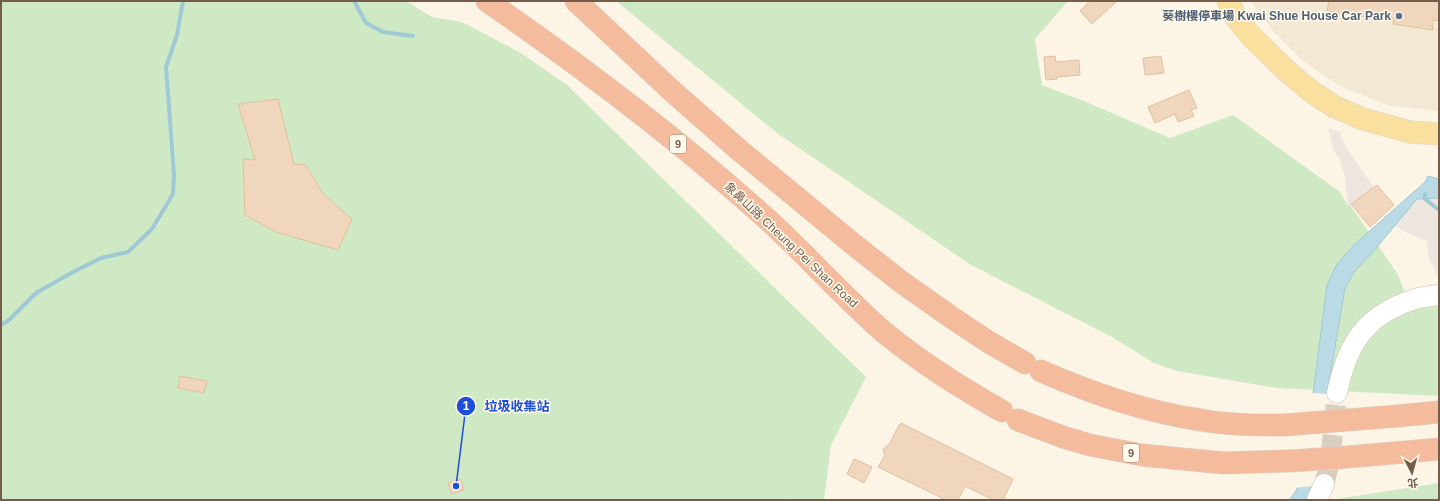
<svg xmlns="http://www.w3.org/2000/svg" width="1440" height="501" font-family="Arial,'Noto Sans TC',sans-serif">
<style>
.residential{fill:#f3e8d3}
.industrial{fill:#ece6df}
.green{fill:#cfe9c4}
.water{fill:#badae5;stroke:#a0c9d6}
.pier{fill:#fcf5e5}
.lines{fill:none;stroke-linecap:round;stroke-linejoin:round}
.stream{stroke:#a0c9d6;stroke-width:4}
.building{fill:#f0d6bd;stroke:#e3bf9e}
.minor-tunnel{stroke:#dacfbe;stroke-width:20;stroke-dasharray:20 10;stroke-linecap:butt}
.minor-casing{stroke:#cfc0ae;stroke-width:21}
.major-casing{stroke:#dbd5d0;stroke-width:23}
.highway-casing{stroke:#dbd5d0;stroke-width:23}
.minor{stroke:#fff;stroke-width:20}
.major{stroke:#f9e09f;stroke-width:22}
.highway{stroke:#f4bc9d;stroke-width:22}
.highway-bridge-casing{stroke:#dbd5d0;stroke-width:23;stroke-linecap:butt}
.highway-bridge{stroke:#f4bc9d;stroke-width:22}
.service-dot{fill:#5c6f8a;stroke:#fff9eb;stroke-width:1.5}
.labels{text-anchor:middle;stroke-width:3;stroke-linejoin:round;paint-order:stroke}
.shield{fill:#fff9eb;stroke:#9e8c7b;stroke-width:1}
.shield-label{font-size:11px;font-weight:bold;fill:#745d4b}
.service-label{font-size:12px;font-weight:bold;fill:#4e5e75;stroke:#fff9eb;text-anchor:end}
.street-label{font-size:12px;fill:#745d4b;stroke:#fff9eb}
.leader{fill:none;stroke:#1d4ed8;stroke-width:1.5}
.callout-dot{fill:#1d4ed8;stroke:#fff9eb;stroke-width:1.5}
.mark-label{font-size:12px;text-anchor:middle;font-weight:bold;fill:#fff}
.callout-label{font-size:13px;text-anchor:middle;font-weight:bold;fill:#1d4ed8;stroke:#fff9eb;stroke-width:3;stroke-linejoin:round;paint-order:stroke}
</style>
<rect width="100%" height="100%" fill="#fcf5e5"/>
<path class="residential" d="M1251 1H1439V111L1391 106 1346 89 1332 81 1302 60 1273 31Z"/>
<path class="industrial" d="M1328 128 1340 132 1342 140 1354 159 1373 186V188L1348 207 1345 177 1340 160 1334 151Z
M1439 198V279L1429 258 1427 241 1403 231 1396 225 1417 199Z"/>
<path class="green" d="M1 1H406L432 17 462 22 521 53 567 85 866 377 831 445 824 500H795L790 498 789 500H1Z
M616 1H1068L1035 39 1042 85 1084 101 1170 138 1233 115 1340 192 1348 206 1350 205 1397 273 1412 309 1439 306V396L1276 388 1177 371 1154 363 1112 337 971 265 777 133Z
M1439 483V500H1330Z"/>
<path class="water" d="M1428 176 1439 179V198L1417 199 1373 252 1355 271 1345 288 1327 394 1319 465 1307 500H1289L1296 491 1304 464 1327 285 1337 264 1356 243 1425 182Z"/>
<path class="pier" d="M1311 393 1329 394 1321 466 1314 486 1294 488 1302 464Z"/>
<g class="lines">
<path class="stream" d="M354 1 366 23 383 32 413 36
M1425 194V199L1439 210
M1 325 9 320 36 293 73 272 101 258 128 252 152 229 173 194 174 175 166 67 177 35 183 1"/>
</g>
<path class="building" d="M1090 1H1117L1092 24 1080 11Z
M1329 1H1439V20L1432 21 1433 30 1393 24 1394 21 1327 11Z
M1055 56 1056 62 1079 60 1080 75 1057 77V79L1046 80 1044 57Z
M1161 56 1164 73 1145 75 1143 58Z
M1189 90 1197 108 1191 110 1194 116 1178 122 1175 114 1155 123 1148 107Z
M278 99 294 164 306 165 323 194 352 219 338 250 276 232 245 215 243 159 255 160 238 104Z
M1377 185 1394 205 1370 227 1351 204Z
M180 376 207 381 204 393 178 388Z
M901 423 1013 479 1003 500H993L965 486 958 500H946L878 467 885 455 883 450 890 443 899 425H901Z
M854 459 872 467 864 483 847 474Z
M461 479 464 490 451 494 448 483Z"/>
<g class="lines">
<path class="minor-tunnel" d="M1324 484 1330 462 1337 393"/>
<g class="minor-casing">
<path id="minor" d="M1337 393C1347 344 1365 315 1415 299 1422 297 1431 296 1439 295
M1317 500 1324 484"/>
</g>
<g class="major-casing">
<path id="major" d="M1228 1 1237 19 1252 37 1289 73 1312 92 1335 107 1363 119 1410 132 1439 134"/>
</g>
<g class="highway-casing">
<path id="highway" d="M487 1C584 68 679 140 767 219 808 256 844 298 886 334 922 363 961 388 1002 411
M576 1 672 91 739 150 853 244 900 281 951 317 987 341 1025 363
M1041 371C1093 394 1146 412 1201 420 1228 425 1256 425 1284 425
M1398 416 1439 412
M1018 420 1063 437 1090 445 1142 455 1224 463 1289 461
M1336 458 1439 449"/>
</g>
<use href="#minor" class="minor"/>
<use href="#major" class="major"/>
<use href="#highway" class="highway"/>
<g class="highway-bridge-casing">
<path id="highway-bridge" d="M1284 425 1398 416
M1289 461 1336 458"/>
</g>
<use href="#highway-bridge" class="highway-bridge"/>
</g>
<circle class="service-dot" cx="1399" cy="16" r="4"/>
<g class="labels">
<g class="shield">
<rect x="670" y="135" width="16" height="18" rx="3"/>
<rect x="1123" y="444" width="16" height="18" rx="3"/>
</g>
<g class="shield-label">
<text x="678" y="148">9</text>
<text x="1131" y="457">9</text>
</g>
<g class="service-label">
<text x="1391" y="20">葵樹樓停車場 Kwai Shue House Car Park</text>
</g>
<g class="street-label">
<text transform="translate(791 245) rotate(43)" y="4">象鼻山路 Cheung Pei Shan Road</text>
</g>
</g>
<path class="leader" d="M456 486L466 406"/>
<g class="callout-dot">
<circle cx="456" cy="486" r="4"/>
<circle cx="466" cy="406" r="10"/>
</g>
<g class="mark-label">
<text x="466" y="410">1</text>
</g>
<g class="callout-label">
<text x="517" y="411">垃圾收集站</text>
</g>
<rect width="1440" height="501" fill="none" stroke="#745d4b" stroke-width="4"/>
<g transform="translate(1412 473) rotate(174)" stroke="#fff9eb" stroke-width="3" paint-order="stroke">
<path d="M0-3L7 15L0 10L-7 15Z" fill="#745d4b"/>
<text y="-6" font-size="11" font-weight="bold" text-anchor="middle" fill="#745d4b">北</text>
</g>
</svg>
